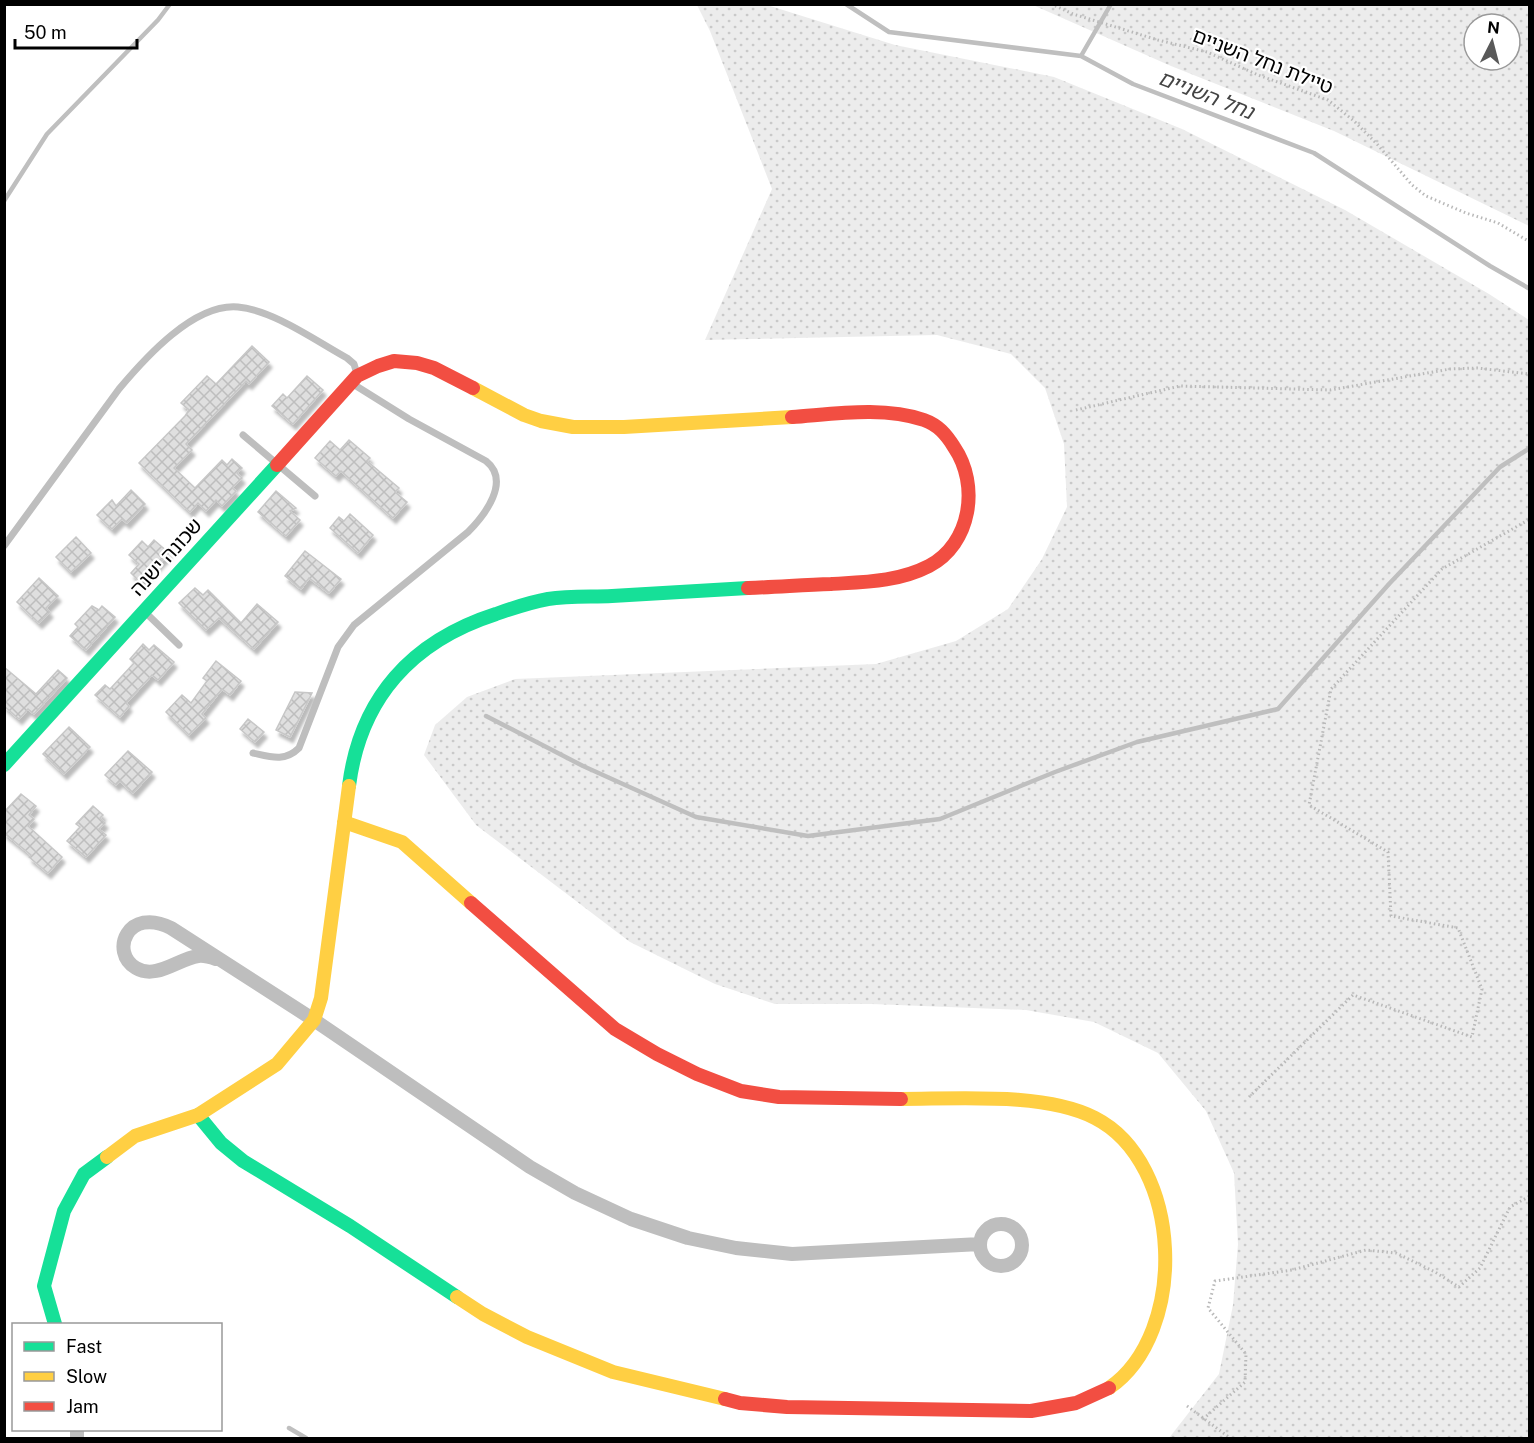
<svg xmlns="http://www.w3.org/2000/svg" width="1534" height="1443" font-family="'Public Sans','Noto Sans Hebrew',sans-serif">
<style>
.grass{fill:url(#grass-dots);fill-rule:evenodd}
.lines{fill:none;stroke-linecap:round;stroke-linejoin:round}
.stream{stroke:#bfbfbf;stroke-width:4.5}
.building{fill:url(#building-cross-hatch);stroke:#c7c7c7;stroke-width:1.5;filter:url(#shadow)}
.path{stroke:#b9b9b9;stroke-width:3;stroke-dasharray:1.5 3;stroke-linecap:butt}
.lane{stroke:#bebebe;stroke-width:7}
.street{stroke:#bebebe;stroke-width:14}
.fast{stroke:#16e098;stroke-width:14}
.slow{stroke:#ffcf43;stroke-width:14}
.jam{stroke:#f24e42;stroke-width:14}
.labels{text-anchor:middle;stroke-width:4.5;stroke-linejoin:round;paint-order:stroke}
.street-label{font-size:20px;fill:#000;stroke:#fff}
.water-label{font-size:21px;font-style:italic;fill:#444;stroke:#fff}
</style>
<defs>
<pattern id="grass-dots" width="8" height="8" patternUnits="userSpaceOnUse" patternTransform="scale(1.5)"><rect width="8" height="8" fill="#ececec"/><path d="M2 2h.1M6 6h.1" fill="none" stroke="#c9c9c9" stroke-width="1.8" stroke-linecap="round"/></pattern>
<pattern id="building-cross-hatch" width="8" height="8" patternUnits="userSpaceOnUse" patternTransform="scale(1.5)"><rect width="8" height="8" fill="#dfdfdf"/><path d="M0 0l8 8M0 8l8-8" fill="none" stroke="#bebebe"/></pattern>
<filter id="shadow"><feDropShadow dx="3" dy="5.5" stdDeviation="1.5" flood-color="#0004"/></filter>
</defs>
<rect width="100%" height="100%" fill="#fff"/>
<path class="grass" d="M697 5H767L895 45 1054 77 1182 129 1345 210 1489 294 1529 320V1438H1169L1219 1374 1233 1305 1238 1244 1234 1173 1206 1111 1158 1053 1094 1022 1026 1010 872 1004H775L715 984 630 942 476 825 424 755 435 725 467 697 515 679 876 664 956 641 1008 609 1042 559 1067 507 1064 444 1045 388 1011 354 937 335 705 340 772 189 710 31Z
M1033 5H1529V226L1334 131 1171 66ZM1474 24H1510V60H1474Z"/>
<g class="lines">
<path class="stream" d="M846 4 889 32 1081 56 1133 84 1314 153 1490 266 1530 289
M1081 56 1111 4
M4 201 47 134 158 20 170 4
M486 716 583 766 696 817 808 836 940 819 1055 772 1137 742 1278 709 1389 584 1500 467 1530 448
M289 1428 306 1438"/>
</g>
<path class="building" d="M252 346 269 362 249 384 246 381 186 444 192 450 174 468 195 488 222 460 227 465 232 459 242 468 237 473 242 478 232 488 236 491 222 506 216 500 206 511 198 503 190 512 139 463 185 416 189 410 181 403 207 376 216 384Z
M307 376 323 390 293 424 272 406 283 394 287 398Z
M349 440 370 458 367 461 399 488 395 492 407 502 393 518 341 471 336 476 315 458 330 441 340 450Z
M131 490 145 504 127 523 122 519 112 529 97 515 112 500 116 506Z
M276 491 296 508 290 511 300 520 286 536 258 512Z
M350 514 373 535 358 553 330 528 339 517 344 521Z
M76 537 91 553 71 572 56 557Z
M154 540 169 553 141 583 131 573 139 564 129 555 142 541 148 547Z
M305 551 341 579 329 593 309 578 301 589 285 576Z
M39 578 58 596 46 608 50 612 39 623 17 602Z
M195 588 203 595 208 590 241 623 257 604 278 622 254 649 219 618 206 630 179 603Z
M92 606 99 610 102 606 115 617 86 650 70 636 78 627 75 624Z
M143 644 149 650 154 645 174 662 158 680 152 675 126 703 129 706 120 717 95 695 105 685 110 689 134 663 130 659Z
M216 661 241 681 230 695 222 689 202 714 206 718 189 735 166 712 182 695 191 703 207 681 203 678Z
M4 667 36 694 58 670 67 678 34 714 28 709 19 719 4 706Z
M295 692 312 693 290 737 276 730Z
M248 719 264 732 255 742 240 729Z
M69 727 90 747 64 774 43 754Z
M128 751 152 772 133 793 120 781 116 785 105 775Z
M21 794 36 806 29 815 34 819 28 826 62 857 48 873 29 857 31 855 4 833V812Z
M93 806 103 815 100 818 105 823 99 829 106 835 86 857 67 841 80 827 76 824Z"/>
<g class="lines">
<path class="path" d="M1051 4 1073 14 1158 40 1207 52 1258 75 1328 100 1354 121 1377 144 1412 185 1426 196 1466 213 1498 223 1530 242
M1076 410 1180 386 1330 390 1450 369 1477 368 1530 374
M1249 1097 1353 995 1472 1037 1482 989 1458 928 1391 916 1388 852 1309 805 1331 689 1442 569 1530 519
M1187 1406 1230 1438
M1203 1419 1245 1382 1246 1354 1208 1308 1215 1281 1292 1270 1366 1250 1396 1253 1435 1272 1459 1287 1480 1268 1510 1207 1530 1196"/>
<path class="lane" d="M243 435 315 496
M4 546 119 389C145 358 194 303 238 307 273 310 316 341 347 358L354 364 357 374
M146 613 179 645
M253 753C271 757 285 762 299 748L338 647 354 625 468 532C485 515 511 481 486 461L409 419 353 384"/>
<path class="street" d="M216 959C210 957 204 955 198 956 178 959 156 980 136 968 109 952 128 906 171 928L314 1020 530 1167 575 1193 631 1219 688 1238 736 1248 792 1254 980 1244
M980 1245a21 21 0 1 1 42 0a21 21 0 1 1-42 0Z
M77 1438V1430"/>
<path class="fast" d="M4 765 277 465
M349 786C360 698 412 641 496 614 513 608 531 602 548 599 569 596 591 597 612 596 657 593 703 591 748 588
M198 1115 221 1143 243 1161 350 1226 457 1297
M55 1324 44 1286 64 1211 84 1174 107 1157"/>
<path class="slow" d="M473 388 524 415 541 421 573 427H624L792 417
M344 822 402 842 471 903
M901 1099C957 1099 1045 1092 1095 1118 1183 1163 1189 1333 1109 1388
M107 1157 135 1136 198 1115 277 1064 314 1020 321 998 349 786
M457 1297 483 1314 527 1337 613 1372 725 1399"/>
<path class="jam" d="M277 465 357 376 378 366 394 361 417 363 434 368 473 388
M748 588C776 587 803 585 831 584 864 582 898 582 929 566 971 544 980 485 954 447 946 434 938 425 924 420 883 406 834 414 792 417
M471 903 615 1029 657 1054 697 1074 741 1091 779 1097 901 1099
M725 1399 740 1403 787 1407 1031 1411 1076 1403 1109 1388"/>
</g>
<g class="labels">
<g class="street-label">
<text transform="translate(1263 61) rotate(21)" y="7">טיילת נחל השניים</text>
<text transform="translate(166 557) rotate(-48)" y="7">שכונה ישנה</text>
</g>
<g class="water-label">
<text transform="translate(1206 95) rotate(21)" y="7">נחל השניים</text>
</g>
</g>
<rect width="1534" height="1443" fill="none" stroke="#000000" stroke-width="12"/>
<rect x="12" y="1323" width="210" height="108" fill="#ffffff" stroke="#999999" stroke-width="1.5"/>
<rect x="24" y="1342" width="30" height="9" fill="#16e098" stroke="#999999" stroke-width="1.5"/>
<text x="66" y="1353" font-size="18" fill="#000000">Fast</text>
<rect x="24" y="1372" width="30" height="9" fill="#ffcf43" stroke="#999999" stroke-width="1.5"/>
<text x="66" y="1383" font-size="18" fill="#000000">Slow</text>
<rect x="24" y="1402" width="30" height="9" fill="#f24e42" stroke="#999999" stroke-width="1.5"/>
<text x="66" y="1413" font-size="18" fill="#000000">Jam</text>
<g transform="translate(1492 42) rotate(6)"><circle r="28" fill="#ffffff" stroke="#999999" stroke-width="1.5"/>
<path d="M0-4.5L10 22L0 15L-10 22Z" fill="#595959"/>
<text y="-9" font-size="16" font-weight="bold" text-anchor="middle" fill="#000000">N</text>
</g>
<path d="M15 39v9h122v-9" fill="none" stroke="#000000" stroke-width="3"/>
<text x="24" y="39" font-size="18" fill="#000000" stroke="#ffffff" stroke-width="4.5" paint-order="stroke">50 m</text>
</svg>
